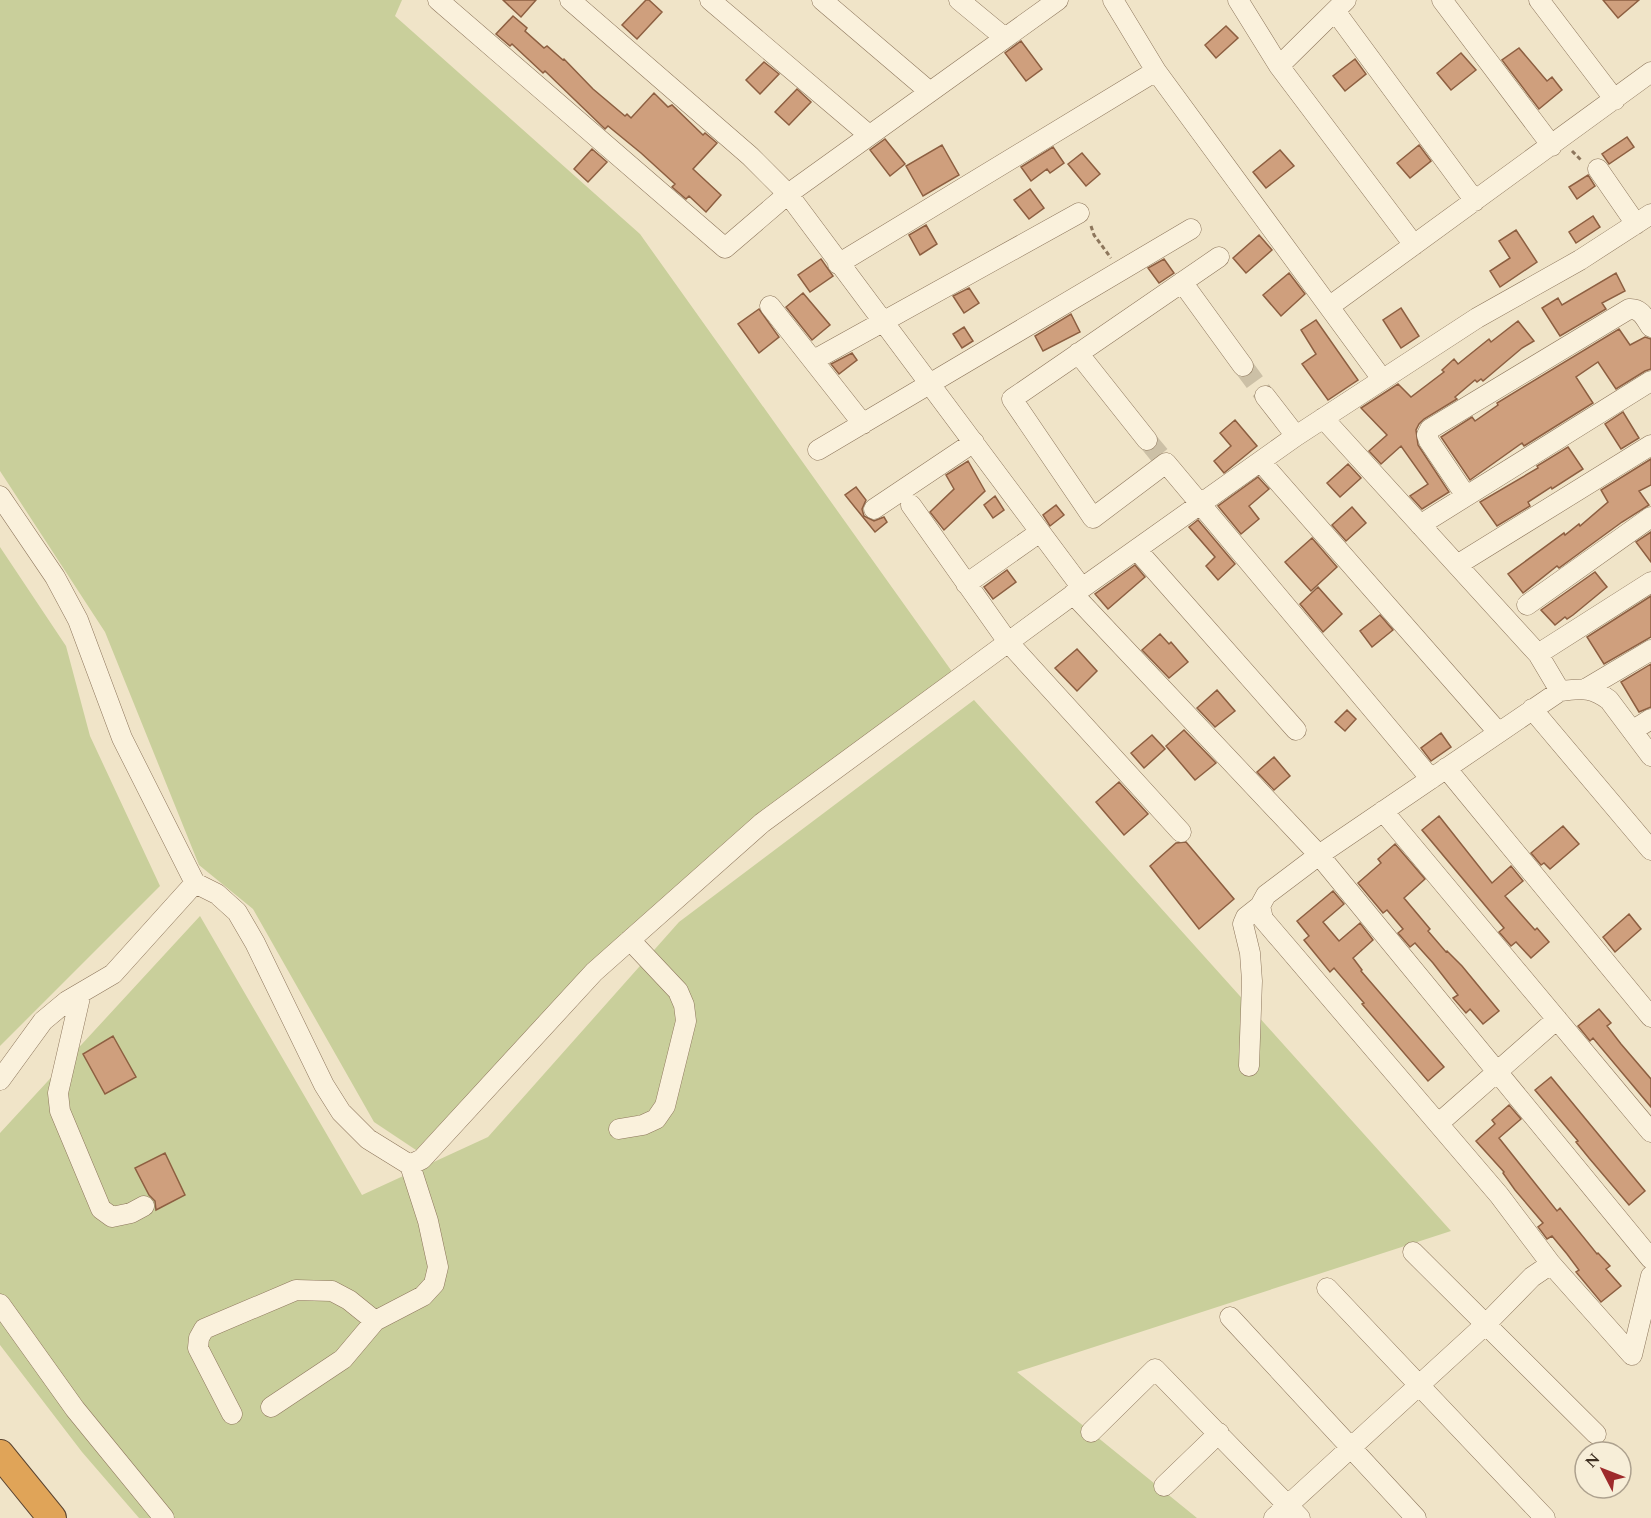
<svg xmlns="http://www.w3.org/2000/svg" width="1651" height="1518" font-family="Spectral,serif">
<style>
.green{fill:#c9cf9b}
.building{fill:#cf9f7d;stroke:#8d5f41;stroke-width:1.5}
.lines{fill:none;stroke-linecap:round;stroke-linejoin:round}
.minor-tunnel{stroke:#ccc0a6;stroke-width:20;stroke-dasharray:20 10;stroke-linecap:butt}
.minor-casing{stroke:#8d765c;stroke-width:21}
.highway-casing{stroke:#5b4430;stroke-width:30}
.path{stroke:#8d765c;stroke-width:3;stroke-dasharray:4.5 3;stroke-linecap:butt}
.minor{stroke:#faf1dc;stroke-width:20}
.highway{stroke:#e0a458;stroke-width:28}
</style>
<rect width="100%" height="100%" fill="#f0e4c8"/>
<path class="green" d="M0 0H402L395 16 640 234 953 673 608 948 416 1150 374 1122 253 909 199 865 105 632 0 471Z
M0 547 66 646 90 736 160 886 0 1046Z
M974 700 1451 1231 1017 1372 1197 1518H139L82 1452 0 1345V1133L200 916 362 1195 488 1137 679 922Z"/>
<path class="building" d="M503 0H536L521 17Z
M646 0H649L662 12 637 39 622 25Z
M1603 0H1639L1618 18Z
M513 16 527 28 525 31 544 48 547 46 563 60 564 59 593 89 625 116 627 114 631 118 654 93 668 107 672 105 703 135 705 133 717 143 693 169 721 195 706 212 689 196 686 199 672 187 675 184 641 153 608 126 605 129 545 71 543 73 512 44 510 46 496 34Z
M1226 26 1238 38 1216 58 1205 45Z
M1021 41 1042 69 1026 81 1005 53Z
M1519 48 1547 81 1552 77 1562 90 1539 109 1502 60Z
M1461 53 1476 70 1451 90 1437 73Z
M1355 59 1366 74 1345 91 1333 76Z
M764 62 779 74 760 94 746 80Z
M797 89 811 102 789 125 775 112Z
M1627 137 1634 147 1609 164 1602 154Z
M885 139 905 164 890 176 870 150Z
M942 145 959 175 923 196 906 166Z
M1419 145 1431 161 1410 178 1397 163Z
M1053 147 1064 163 1050 173 1047 169 1031 181 1021 167Z
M592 149 607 162 588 182 574 169Z
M1280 150 1294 166 1266 188 1253 172Z
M1082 153 1100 174 1086 186 1068 164Z
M1588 175 1595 186 1577 199 1569 187Z
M1030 189 1044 208 1029 219 1014 200Z
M1593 216 1600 227 1576 243 1569 232Z
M926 225 937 244 920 255 909 235Z
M1516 230 1537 262 1500 287 1490 271 1510 258 1499 241Z
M1259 235 1272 250 1246 273 1233 258Z
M821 259 833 276 810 292 798 275Z
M1164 259 1174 273 1159 283 1148 268Z
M1289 273 1305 294 1281 316 1263 295Z
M1616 273 1625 291 1602 303 1606 309 1560 336 1542 308 1558 298 1562 305Z
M969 288 979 303 964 313 953 296Z
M803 293 830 325 812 340 786 307Z
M1401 308 1419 336 1401 348 1383 320Z
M759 309 779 337 759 353 738 324Z
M1071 314 1080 332 1043 351 1035 336Z
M1316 320 1358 380 1328 400 1302 364 1316 354 1301 330Z
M1518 321 1534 341 1522 348 1483 381 1481 379 1477 382 1475 380 1455 397 1457 399 1424 419 1419 424 1416 430 1418 445 1449 492 1422 509 1410 496 1428 484 1401 446 1381 464 1369 451 1387 435 1361 408 1398 384 1411 397 1444 372 1442 370 1454 359 1458 364 1489 339 1491 342Z
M964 327 973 341 962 348 953 334Z
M1619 329 1630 345 1645 337 1651 339V369L1645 371 1616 389 1598 362 1576 377 1593 403 1524 446 1522 443 1470 480 1441 437 1472 417 1475 421 1498 405 1497 403Z
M852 353 857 360 839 374 831 364Z
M1623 412 1639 438 1621 449 1605 424Z
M1235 420 1257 446 1224 473 1214 461 1231 446 1220 433Z
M1568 447 1583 469 1552 489 1551 487 1528 502 1530 506 1497 526 1480 502 1538 468 1537 466Z
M1651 459V485L1639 491 1649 505 1622 522 1559 568 1557 566 1523 593 1508 574 1564 533 1565 535 1579 524 1580 526 1608 502 1601 490Z
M968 461 985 491 944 530 930 512 954 489 946 475Z
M1348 464 1361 478 1340 497 1327 483Z
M1258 477 1269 489 1249 506 1259 519 1241 534 1218 506Z
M856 487 866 500 862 509 864 516 874 521 884 517 887 522 875 532 845 495Z
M995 496 1004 510 993 518 984 505Z
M1056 505 1064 515 1050 526 1043 515Z
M1352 507 1366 523 1346 541 1332 525Z
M1198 520 1235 564 1218 580 1206 566 1215 557 1189 527Z
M1651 532V562L1636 542Z
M1312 538 1337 567 1311 591 1285 562Z
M1135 565 1145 577 1108 609 1095 594Z
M1007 570 1016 582 993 599 984 587Z
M1595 572 1607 587 1573 615 1567 619 1565 617 1555 625 1541 610Z
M1318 587 1342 614 1323 632 1300 604Z
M1651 596V637L1604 664 1587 637Z
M1380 615 1393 630 1372 647 1360 631Z
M1160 634 1169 644 1171 642 1188 662 1169 678 1142 650Z
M1077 649 1097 671 1077 691 1055 668Z
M1651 664V707L1639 712 1621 682Z
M1217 690 1235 711 1215 727 1197 708Z
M1347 710 1356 719 1345 731 1335 722Z
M1184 730 1216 763 1195 780 1166 746Z
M1441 733 1451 747 1431 761 1421 748Z
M1152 735 1165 749 1144 768 1131 753Z
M1274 757 1290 776 1274 790 1257 772Z
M1119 782 1148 814 1124 835 1096 802Z
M1439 816 1492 883 1511 866 1523 881 1505 896 1535 930 1537 928 1549 942 1531 958 1516 942 1511 946 1499 932 1504 928 1422 830Z
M1563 826 1579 844 1550 869 1544 863 1541 865 1531 853Z
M1186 842 1234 899 1199 929 1150 866 1176 843Z
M1395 844 1425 879 1404 898 1430 929 1428 931 1446 952 1447 951 1462 966 1499 1011 1483 1024 1470 1009 1466 1013 1453 998 1458 995 1433 963 1415 943 1410 947 1398 933 1403 929 1387 910 1383 913 1358 883 1381 863 1378 859Z
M1333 891 1344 904 1323 922 1339 941 1360 923 1373 940 1353 958 1362 970 1361 971 1444 1067 1428 1081 1362 1004 1364 1003 1334 968 1330 972 1304 940 1309 936 1297 921Z
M1629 914 1641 929 1615 952 1603 937Z
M1599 1009 1611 1023 1607 1026 1621 1044 1651 1079V1107L1593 1038 1590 1041 1578 1026Z
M113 1036 136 1077 105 1094 83 1054Z
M1551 1077 1645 1191 1629 1205 1589 1158 1576 1142 1578 1141 1535 1090Z
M1509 1105 1521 1119 1499 1138 1557 1211 1560 1208 1597 1254 1598 1253 1610 1266 1606 1269 1621 1286 1601 1302 1576 1272 1579 1270 1567 1254 1552 1236 1547 1239 1538 1227 1543 1223 1515 1190 1503 1173 1504 1172 1476 1141 1495 1124 1492 1120Z
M165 1153 185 1195 156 1210 155 1201 149 1195 135 1168Z"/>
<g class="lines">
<path class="minor-tunnel" d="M1243 366 1265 396
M1147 440 1166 463"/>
<g class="minor-casing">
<path id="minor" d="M438 0 725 248 788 194 750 156 570 0
M710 0 869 135
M822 0 930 92
M959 0 1005 38
M1058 0 788 194 1082 588
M1113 0 1156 71 1382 379
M1238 0 1279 66 1414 245
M1442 0 1552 146
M1539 0 1615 100
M1335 11 1475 201
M1279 66 1346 0
M1598 169 1636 224
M1219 257 1012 399 1093 518 1166 463 1431 779
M838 264 1156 71
M1182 282 1243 366
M770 306 863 424
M1330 306 1651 72
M1078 353 1147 440
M814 360 1079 213
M1265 396 1296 436
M1323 418 1538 654 1560 691 1319 855 1266 895 1260 906 1263 919 1499 1195 1551 1264 1632 1355
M818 450 1191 229
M1261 462 1498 732
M0 496 55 577 78 620 122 738 195 883 113 974 67 1001 43 1021 0 1080
M1466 496 1429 441 1427 435 1430 429 1629 309C1641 308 1645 318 1651 327
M911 505 1008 642 1181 832
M874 509 974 442
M1420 525 1651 381
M1137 550 1296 730
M1457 565 1651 445
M966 584 1040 532
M1073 594 1319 855 1651 1259
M1527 605 1651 517
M1538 654 1651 582
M1587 688 1651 650
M1560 691C1581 689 1591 686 1609 700L1651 756
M1532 709 1651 850
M1632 731 1651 719
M1446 768 1651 1017
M1383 811 1651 1132
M195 883 217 894 237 912 255 943 324 1085 341 1112 368 1139 410 1165 428 1221 438 1267 434 1284 423 1296 375 1321 343 1359 271 1407
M81 993 58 1093 60 1111 101 1209 112 1217 131 1213 144 1206
M1249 1066 1252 981 1250 953 1243 924 1246 917 1260 906
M1439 1123 1557 1019
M619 1129 643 1125 656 1119 665 1106 686 1021 684 1005 678 991 630 940
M410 1165 422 1159 594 972 762 823 1082 588 1296 436 1477 318 1580 260 1651 214
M1413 1252 1596 1434
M1327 1288 1545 1518
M0 1304 75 1409 164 1518
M1230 1317 1416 1518
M1632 1355 1651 1276
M232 1414 198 1348 199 1338 204 1329 296 1290 332 1291 349 1300 375 1321
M1091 1432 1155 1369 1300 1518
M1164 1486 1219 1433
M1274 1518 1486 1324 1532 1277 1551 1264"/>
</g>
<g class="highway-casing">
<path id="highway" d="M0 1454 52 1518"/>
</g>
<path class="path" d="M1572 151 1582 161
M1091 226 1094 235 1111 258"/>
<use href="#minor" class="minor"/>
<use href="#highway" class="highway"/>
</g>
<g transform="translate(1603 1470) rotate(312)"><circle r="28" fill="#f7eed8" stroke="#ada18e" stroke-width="1.5"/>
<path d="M0-4.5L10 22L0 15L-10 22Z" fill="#9e2a2b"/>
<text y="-9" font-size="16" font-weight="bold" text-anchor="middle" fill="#3d2e20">N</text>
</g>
</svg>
